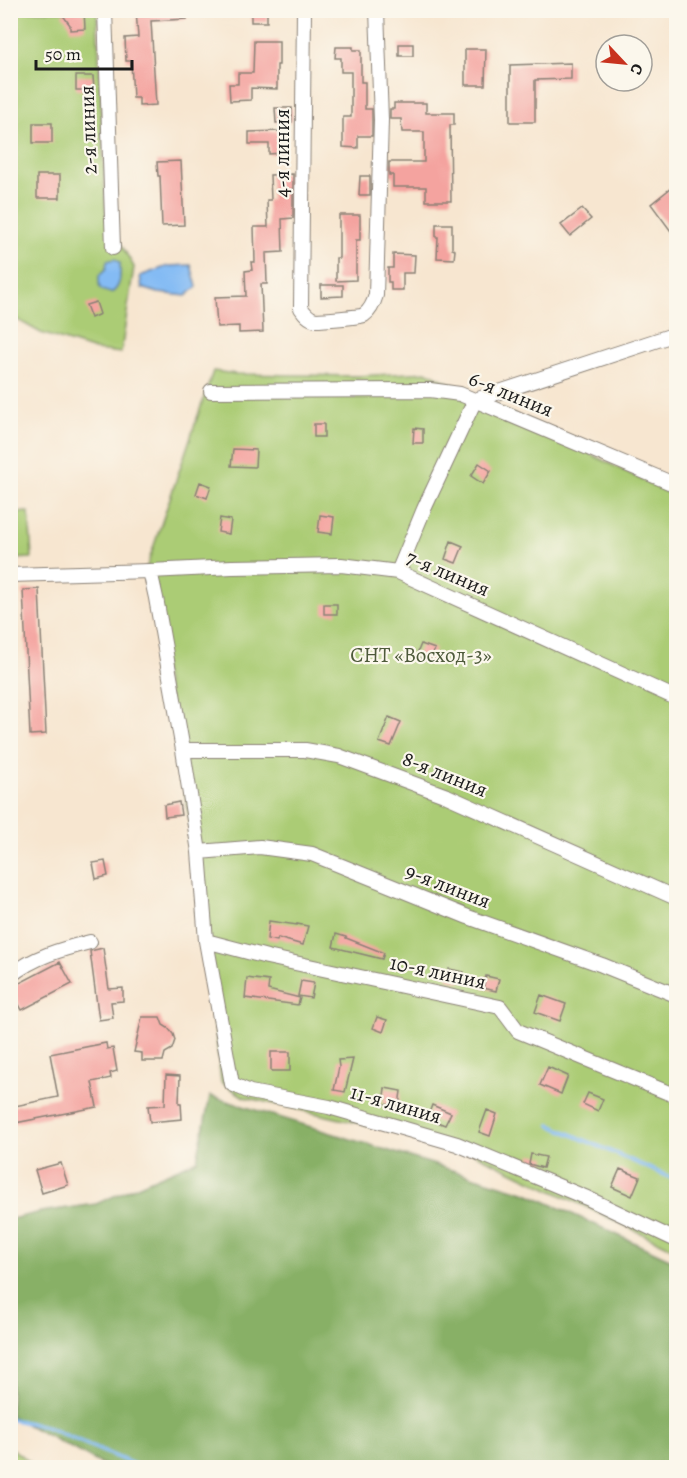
<svg xmlns="http://www.w3.org/2000/svg" width="687" height="1478" font-family="Alegreya,serif">
<style>
.green{fill:#abcc75;stroke:#647448;stroke-width:1.5}
.forest{fill:#88b066;stroke:#526641;stroke-width:1.5}
.water{fill:#84bbf4;stroke:#506c88;stroke-width:1.5}
.lines{fill:none;stroke-linecap:round;stroke-linejoin:round}
.stream{stroke:#84bbf4;stroke-width:4}
.building{fill:#f4a39f}
.minor-casing{stroke:#8a8176;stroke-width:16}
.minor{stroke:#fff;stroke-width:14}
.labels{text-anchor:middle;stroke-width:4.5;stroke-linejoin:round;paint-order:stroke}
.street-label{font-size:21px;fill:#1c1c1c;stroke:#fbf7ec}
.park-label{font-size:21px;fill:#4e5a3b;stroke:#fbf7ec}
</style>
<rect width="100%" height="100%" fill="#fbf7ec"/>
<filter id="ink" filterUnits="userSpaceOnUse"><feTurbulence type="fractalNoise" baseFrequency=".0167" numOctaves="2"/><feDisplacementMap in="SourceGraphic" scale="12" xChannelSelector="R" yChannelSelector="G"/><feConvolveMatrix kernelMatrix="1 2 1 2 8 2 1 2 1" color-interpolation-filters="sRGB"/></filter>
<filter id="wash" filterUnits="userSpaceOnUse"><feTurbulence type="fractalNoise" baseFrequency=".008" numOctaves="4" result="noise"/><feDisplacementMap in="SourceGraphic" scale="24" xChannelSelector="R" yChannelSelector="G"/><feGaussianBlur stdDeviation="1.35" result="paint"/><feColorMatrix in="noise" values="0 0 0 0 0 0 0 0 0 0 0 0 0 0 0 0 0 1.4 0 .05"/><feComposite in="paint" operator="in"/></filter>
<g filter="url(#wash)">
<rect width="100%" height="100%" fill="#f7e6d0"/>
<path class="green" d="M11 11H97L106 218 134 267 121 353 95 350 41 333 11 316Z
M213 371 236 374 357 376 428 372 676 497V1250L459 1146 244 1097 221 1082 195 851 146 569Z
M29 512 32 558 11 559V513Z
M11 1448 34 1465 33 1467H11Z"/>
<path class="forest" d="M210 1096 527 1193 676 1262V1467H107L11 1416V1219L41 1212 96 1204 197 1160Z"/>
<path class="water" d="M115 259 120 263C120 274 122 287 111 293 98 290 99 288 99 276L106 269 107 261Z
M191 265 197 287 186 296 158 293 142 288 140 276 168 266Z"/>
<g class="lines">
<path class="stream" d="M550 1125 676 1180
M10 1419 44 1426 142 1468"/>
</g>
<g id="blocks">
<path class="building" d="M71 10H84L85 29 70 30V25L62 14Z
M136 10H187V19L151 21 156 105 139 106V98H133L131 61H126L125 38 138 37Z
M251 10H267V22H251Z
M254 41H279V65H277V89L251 88V100L230 101 229 84H238V73H253Z
M399 44H413V56H399Z
M336 47H353V50H361V82H365V109H372V136H358V148L343 147V117H351V72H341V58H335Z
M465 49H486L485 85H465Z
M571 63V79L535 80V122H510V65Z
M76 76H93L94 90H76Z
M394 103H426V113H454V125H450L451 201H426V187H393V175H389V162H424V132H402L401 119H390V109H394Z
M275 108H292V122L276 123Z
M33 123H52V143H33Z
M280 131 281 153 269 154V144H249V132Z
M181 161 184 225 162 226 160 176H158L157 162Z
M293 174V218L282 219 283 252 266 253 267 284H261L263 332 239 333V326L217 327 215 297 246 296 245 271 252 270 251 262H255L254 227H268L267 200H271L270 175Z
M37 175H60V198H37Z
M360 176H370V195H359Z
M676 184V238L651 204Z
M582 209 591 219 570 236 561 225Z
M339 215H360V240H356V280L336 281V258H339Z
M436 224H452V249L455 250 454 259 437 258 438 237H436Z
M393 254 415 255 414 273H403V290H391V282H388V268H393Z
M321 285H343V296L321 297Z
M96 302 100 314 91 318 86 305Z
M314 424H324V437H314Z
M414 428 423 429V443H413Z
M233 449 256 450 255 467 231 466Z
M479 463 491 471 483 484 471 476Z
M200 482 211 486 207 498 196 494Z
M320 515 334 517 332 534 318 532Z
M220 518 231 520 229 534 218 532Z
M451 541 463 546 456 563 445 559Z
M39 589 46 734 30 735 23 590Z
M324 604H337V614H324Z
M421 644 435 649 430 662 416 656Z
M389 717 401 722 391 746 379 742Z
M179 802 181 815 165 817 164 805Z
M105 861 108 876 96 879 93 863Z
M269 921 297 925V924L308 926 303 945 278 938 277 941 267 939Z
M336 934 346 937V938L384 953 382 959 333 947Z
M103 948 109 989 123 988V1001L111 1002 113 1018 99 1020 90 951Z
M60 962 72 984 22 1010 10 988Z
M449 969 464 972 461 982 447 979Z
M486 976 499 979 496 991 483 988Z
M247 978 269 981 268 990 300 998 298 1005 245 998Z
M301 981 314 983 311 998 298 996Z
M541 995 566 1004 560 1021 535 1012Z
M142 1017H160L163 1025 168 1028 173 1034 175 1040 172 1049 165 1053 163 1061H142V1053L134 1052Z
M377 1017 387 1020 383 1032 373 1028Z
M106 1043 107 1049 113 1048 117 1071 110 1073 111 1078 92 1082 97 1107 10 1124V1107L58 1097 50 1054Z
M271 1052H290V1071H271Z
M353 1059 345 1092 334 1090 339 1067 338 1060Z
M548 1067 568 1076 561 1094 540 1085Z
M166 1075 180 1076 179 1103H181L182 1119 150 1122 148 1106 165 1105Z
M385 1088 401 1091 399 1106 383 1104Z
M588 1093 603 1099 598 1111 583 1104Z
M432 1105 451 1113 445 1125 427 1118Z
M487 1110 497 1114 490 1136 479 1132Z
M531 1154 546 1157 543 1168 529 1164Z
M61 1163 68 1185 42 1193 35 1170Z
M620 1169 640 1177 632 1196 612 1187Z"/>
</g>
</g>
<g filter="url(#ink)">
<use href="#blocks" fill-opacity="0" stroke="#8a8176" stroke-width="1.5"/>
<g class="lines">
<g class="minor-casing">
<path id="minor" d="M105 10 113 248
M304 10 301 308C305 314 309 319 316 320 322 320 360 317 364 315 371 310 374 302 376 295L381 120 377 10
M211 391 430 390 460 394 676 485
M150 571 156 598 183 750 199 852 206 941 232 1084 250 1092 329 1107 457 1144 587 1198 676 1240
M398 572 424 509 475 400 676 334
M10 575 150 571 232 567 341 565 398 572 676 698
M183 750H305L339 756 447 796 676 898
M199 852 260 847 312 854 468 917 602 965 676 995
M206 941 267 957 500 1007 518 1031 676 1096
M10 976C33 957 62 949 90 942"/>
</g>
<use href="#minor" class="minor"/>
</g>
</g>
<g class="labels">
<g class="street-label">
<text transform="translate(88 130) rotate(-92)" y="7">2-я линия</text>
<text transform="translate(282 153) rotate(-90)" y="7">4-я линия</text>
<text transform="translate(511 394) rotate(22)" y="7">6-я линия</text>
<text transform="translate(448 573) rotate(23)" y="7">7-я линия</text>
<text transform="translate(445 774) rotate(22)" y="7">8-я линия</text>
<text transform="translate(448 886) rotate(21)" y="7">9-я линия</text>
<text transform="translate(438 972) rotate(12)" y="7">10-я линия</text>
<text transform="translate(396 1104) rotate(16)" y="7">11-я линия</text>
</g>
<g class="park-label">
<text x="421" y="662">СНТ «Восход-3»</text>
</g>
</g>
<rect width="687" height="1478" fill="none" stroke="#fbf7ec" stroke-width="36"/>
<g transform="translate(624 63) rotate(116)"><circle r="28" fill="#fbf7ec" stroke="#a29f99" stroke-width="1.5"/>
<path d="M0-4.5L10 22L0 15L-10 22Z" fill="#c8321e"/>
<text y="-9" font-size="16" font-weight="bold" text-anchor="middle" fill="#1c1c1c">С</text>
</g>
<path d="M36 60v9h96v-9" fill="none" stroke="#1c1c1c" stroke-width="3"/>
<text x="45" y="60" font-size="18" fill="#1c1c1c" stroke="#fbf7ec" stroke-width="4.5" paint-order="stroke">50 m</text>
</svg>
